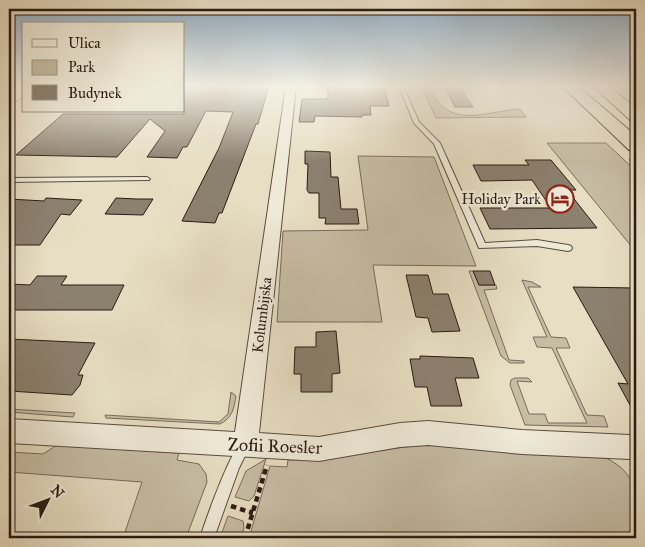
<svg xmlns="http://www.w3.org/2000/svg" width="645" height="547" font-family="'IM FELL Great Primer',serif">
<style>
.green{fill:#c7bda5;stroke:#786c5c}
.building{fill:#8c806f;stroke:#2a1b13}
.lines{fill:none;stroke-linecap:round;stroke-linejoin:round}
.lane-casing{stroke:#594c3f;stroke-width:2}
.street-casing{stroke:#594c3f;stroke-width:2}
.highway-casing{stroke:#2a1b13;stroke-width:2}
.path-far1{stroke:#2a1b13;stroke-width:2.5;stroke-dasharray:3 2;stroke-linecap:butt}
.path{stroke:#2a1b13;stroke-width:4.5;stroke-dasharray:5.5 4;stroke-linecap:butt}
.lane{fill:#efead8;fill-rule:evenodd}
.street{fill:#efead8;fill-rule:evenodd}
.highway{fill:#e7dec3;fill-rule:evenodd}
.labels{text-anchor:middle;stroke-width:5;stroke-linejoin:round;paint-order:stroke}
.poi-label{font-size:15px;fill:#2a1b13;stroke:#efead8;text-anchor:end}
.street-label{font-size:15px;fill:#2a1b13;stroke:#efead8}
.near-street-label{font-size:18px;fill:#2a1b13;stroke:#efead8}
</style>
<rect width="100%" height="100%" fill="#e7dec3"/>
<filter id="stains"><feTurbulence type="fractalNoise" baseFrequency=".004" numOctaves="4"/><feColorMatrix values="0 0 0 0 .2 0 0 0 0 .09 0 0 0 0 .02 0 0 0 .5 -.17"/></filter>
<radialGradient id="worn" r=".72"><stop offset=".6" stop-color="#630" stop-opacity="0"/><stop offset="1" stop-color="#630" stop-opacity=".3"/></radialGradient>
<path class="green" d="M422 88H430C448 131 486 111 520 109L526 117 436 118Z
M547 143H606L636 171V252Z
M358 156 434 157 476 266 373 265 382 322H277L283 231 368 230Z
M469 271H473L479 285H496L497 289 484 290 509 360 524 361V363H510L501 356Z
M522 280 532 282 541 287H528L551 337 566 338 570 348H556L587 415 604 416 608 427 525 425 510 385 511 380 515 378H528L532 382 517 381 529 414H545L548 423H587L552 348 537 347 533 337H547Z
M231 392 236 396C234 409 232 418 220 424L106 418 105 415 219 422 228 414Z
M9 409 75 413 73 417 9 412Z
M57 445 179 453 177 460 199 464 206 474 207 482 186 538H123L142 482 9 472V452L43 454Z
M430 445 606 458C643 476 636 503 636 538H249L270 466 287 467 288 460C336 462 382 447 430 445Z
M266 459 254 496 249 501 235 497 246 471Z
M228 516 243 521 244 528 241 538H220Z"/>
<path class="building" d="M184 86H266L265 89H268L258 124H256L222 213H219L215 223 182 221 219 148 233 112 206 111 187 147H183L177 158 147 157 165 131 150 119 117 157 16 155 63 114H184Z
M328 86H384L389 106H370L371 115H362V117L315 116 314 122H299L302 99H328Z
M444 86H458L473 107H455Z
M305 151 330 152 331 177H338L341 209H357L359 224H325L326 218H319V193H309L307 190 308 164H305Z
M525 160H551L576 190H567L597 228 490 229 480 208H551L532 180 481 181 473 165H529Z
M46 198 82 200 70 215 61 214 40 245H9V199L44 201Z
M116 198 137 199H153L143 215 105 214Z
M473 271H490L495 285H479Z
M406 275H428L433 294H448L460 331 432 332 428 318 416 317Z
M37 276H67L61 285H124L112 310H9V284L30 285Z
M573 287 636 288V416L618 383 628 384Z
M336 331 340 373 332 374V392H301V374H294L295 347H316V332Z
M9 339 73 342 95 343 78 375H83L80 385 72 395 9 391Z
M420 356 473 358 479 378H455L462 406H431L427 387H415L410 359H420Z"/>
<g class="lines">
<g class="lane-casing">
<path id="lane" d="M399 86H403L419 122 440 143 485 243 537 240 568 245 571 246 572 248 571 250 568 251 537 246 479 248 434 144 414 123Z
M147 177 150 179 149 180 9 182V178Z
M244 440 248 442 250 446 239 468 214 538H200C205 522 232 445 244 440Z"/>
</g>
<g class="street-casing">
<path id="street" d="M286 86H296L259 433 319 437 400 423 428 421 522 430 630 435 636 437V457L630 459 522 454 428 445 400 447 319 461 9 443V419L235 432Z
M618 86H629L636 91V99Z
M24 88V96L9 105V97Z"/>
</g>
<g class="highway-casing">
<path id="highway" d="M562 86H578L636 136V152L629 150Z
M593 86H609L636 108V121L630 120Z"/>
</g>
<path class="path-far1" d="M630 159 636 165"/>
<path class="path" d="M231 506 253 513
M245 538 267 465"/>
<use href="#lane" class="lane"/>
<use href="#street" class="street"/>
<use href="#highway" class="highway"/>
</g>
<linearGradient id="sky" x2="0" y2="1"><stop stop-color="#8eaac1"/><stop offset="0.53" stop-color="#f4f0e4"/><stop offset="1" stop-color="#f4f0e4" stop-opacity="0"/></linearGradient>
<rect width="645" height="162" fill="url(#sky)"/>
<defs>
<g id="hotel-ring" transform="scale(1.4375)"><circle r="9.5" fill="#efead8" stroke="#8f2418" stroke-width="1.5"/><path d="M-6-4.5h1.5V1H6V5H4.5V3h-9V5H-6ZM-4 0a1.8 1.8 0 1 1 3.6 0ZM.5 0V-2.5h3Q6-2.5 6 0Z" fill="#8f2418"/></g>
</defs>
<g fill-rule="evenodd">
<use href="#hotel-ring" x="560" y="199"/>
</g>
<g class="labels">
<g class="poi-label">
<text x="541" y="204">Holiday Park</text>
</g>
<g class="street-label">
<text transform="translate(262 315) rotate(-83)" y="5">Kolumbijska</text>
</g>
<g class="near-street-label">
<text transform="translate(275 446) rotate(2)" y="6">Zofii Roesler</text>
</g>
</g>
<rect width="645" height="547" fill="none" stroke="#e7dec3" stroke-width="30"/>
<rect x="10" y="10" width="625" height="527" fill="none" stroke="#2a1b13" stroke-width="2.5"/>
<rect x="15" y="15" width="615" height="517" fill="none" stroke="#2a1b13"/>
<rect x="22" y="22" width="162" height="90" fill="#efead8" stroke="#a09789"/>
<rect x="32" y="39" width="25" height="8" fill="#efead8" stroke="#a09789"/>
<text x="68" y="48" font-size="15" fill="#2a1b13">Ulica</text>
<rect x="32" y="60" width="25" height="15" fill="#c7bda5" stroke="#a09789"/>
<text x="68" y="72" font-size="15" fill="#2a1b13">Park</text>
<rect x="32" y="85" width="25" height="15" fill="#8c806f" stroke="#a09789"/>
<text x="68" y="98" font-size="15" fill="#2a1b13">Budynek</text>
<g transform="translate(48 500) rotate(48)" stroke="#efead8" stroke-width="4" paint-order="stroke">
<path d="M0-4L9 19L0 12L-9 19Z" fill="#2a1b13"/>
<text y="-8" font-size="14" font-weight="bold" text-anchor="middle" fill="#2a1b13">N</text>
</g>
<rect width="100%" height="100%" filter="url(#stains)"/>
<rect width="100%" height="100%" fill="url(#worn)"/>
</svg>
